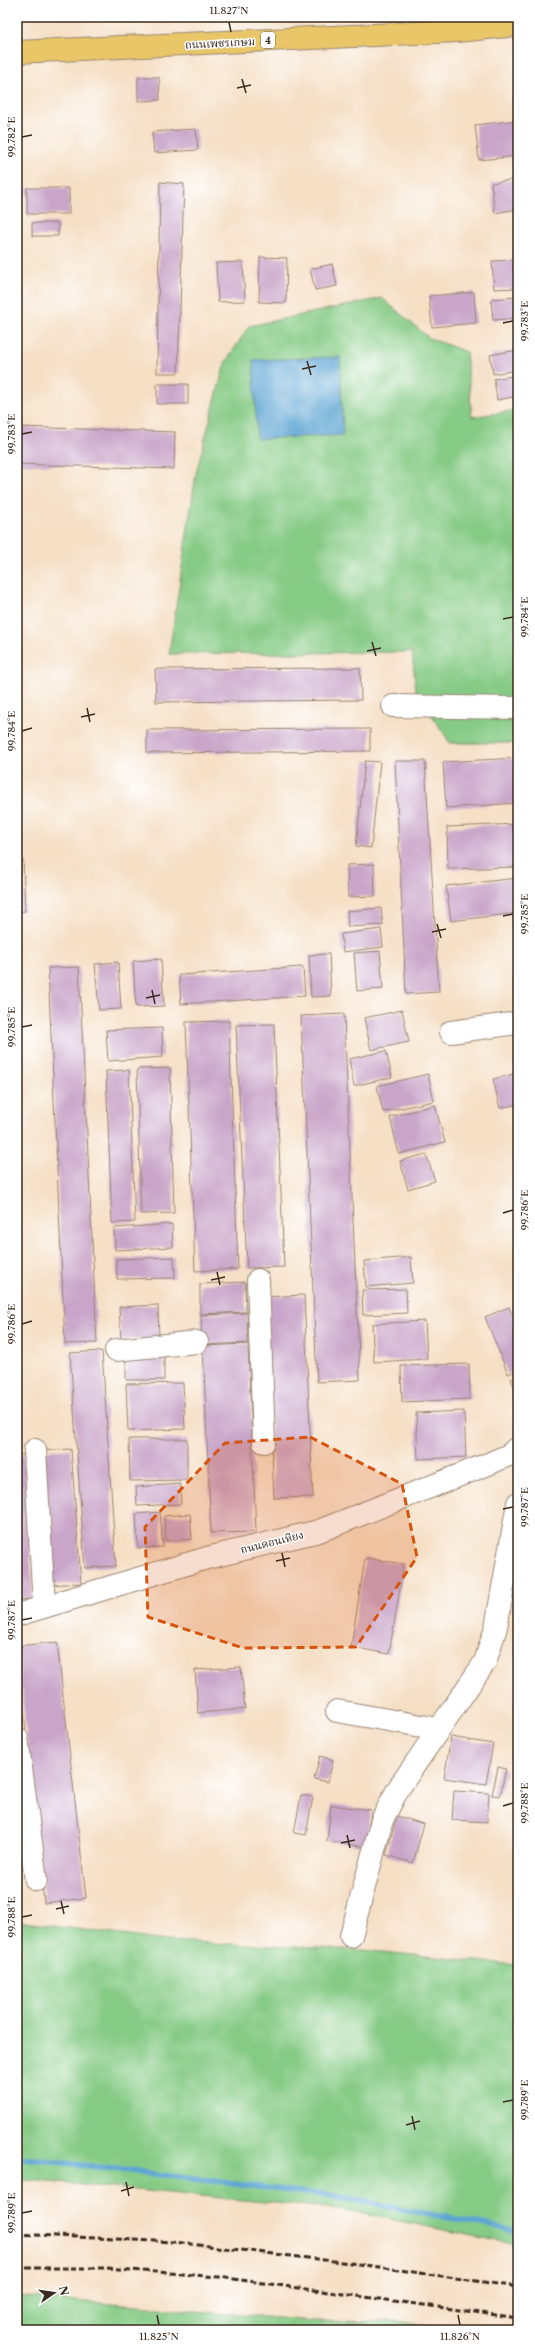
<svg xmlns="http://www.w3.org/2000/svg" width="535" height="2347" font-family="'Libre Caslon Text','Noto Serif Thai',serif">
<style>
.green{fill:#86cb85;stroke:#607a52}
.water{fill:#5ca4d3;stroke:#4c6778}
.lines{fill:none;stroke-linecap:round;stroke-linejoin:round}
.stream{stroke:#5ca4d3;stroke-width:5.5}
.building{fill:#c9a5c9}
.minor-casing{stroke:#988472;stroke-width:24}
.highway-casing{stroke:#988472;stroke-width:24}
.minor{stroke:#fff;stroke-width:22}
.highway{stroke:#e9c769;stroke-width:22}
.rail{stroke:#3b2a1e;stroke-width:3;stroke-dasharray:6 3;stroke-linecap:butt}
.marked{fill:#d7540e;fill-opacity:0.2;stroke:#d7540e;stroke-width:3;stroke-dasharray:8 5;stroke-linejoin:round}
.ticks{fill:none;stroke:#3b2a1e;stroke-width:1.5}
.labels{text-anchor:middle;stroke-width:3;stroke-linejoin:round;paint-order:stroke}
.shield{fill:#fff;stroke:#766a62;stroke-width:1}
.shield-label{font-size:10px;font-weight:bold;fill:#3b2a1e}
.street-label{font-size:11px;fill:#3b2a1e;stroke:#fff}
.neatline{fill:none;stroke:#3b2a1e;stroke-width:1.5}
.ticks-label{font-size:10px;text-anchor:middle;fill:#3b2a1e}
</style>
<rect width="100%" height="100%" fill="#fff"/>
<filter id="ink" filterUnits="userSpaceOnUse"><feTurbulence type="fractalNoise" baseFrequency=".025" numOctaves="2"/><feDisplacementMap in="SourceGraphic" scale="8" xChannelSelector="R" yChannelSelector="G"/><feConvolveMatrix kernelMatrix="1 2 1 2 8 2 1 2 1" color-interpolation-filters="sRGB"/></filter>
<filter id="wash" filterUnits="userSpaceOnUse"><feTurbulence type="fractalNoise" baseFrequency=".012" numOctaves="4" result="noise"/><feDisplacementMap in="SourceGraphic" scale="16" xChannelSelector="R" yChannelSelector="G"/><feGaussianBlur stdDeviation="0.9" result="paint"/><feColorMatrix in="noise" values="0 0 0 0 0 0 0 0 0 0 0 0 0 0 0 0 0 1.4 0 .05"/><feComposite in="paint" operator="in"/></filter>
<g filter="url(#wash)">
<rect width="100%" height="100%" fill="#f5dfc5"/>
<path class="green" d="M382 298 429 338 466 352 472 417 518 410V743H450L416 691 412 652 169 654 196 473 225 363 249 326Z
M17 1921 166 1941 362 1950 518 1965V2245L340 2209 17 2179Z
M17 2296 314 2321 405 2322 441 2330H17Z"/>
<path class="water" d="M340 357 343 435 257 439 253 360Z"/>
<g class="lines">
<path class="stream" d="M17 2157 340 2197 518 2231"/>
</g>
<g id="blocks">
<path class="building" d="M138 77H159L160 100 138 101Z
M518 120V156L479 160 475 125Z
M196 129 198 150 154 153 152 132Z
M518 179V209L495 213 491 183Z
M160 182 184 184 178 373H157Z
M27 188H69V214H27Z
M32 223H58V236H32Z
M260 257 287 258 286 303 259 302Z
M518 260V288L494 289 492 261Z
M243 262 245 301 218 302 216 263Z
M332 264 337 286 315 290 310 269Z
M474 292 476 323 432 327 429 296Z
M518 297V318L493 320 491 299Z
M518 350V370L493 374 490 355Z
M518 375V396L497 400 494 379Z
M157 384H188V404H157Z
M17 427 175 432 174 469 17 464Z
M360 668 361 700 156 702 155 669Z
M370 729V751L147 753V730Z
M518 758V803L446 808 443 762Z
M365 761 380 762 371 848 356 846Z
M395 761H425L439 992 406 994Z
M518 824V867L448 869 447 827Z
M17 860H23L25 911 17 912Z
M374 864 375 896 348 897 347 865Z
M518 878V913L451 921 446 886Z
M381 908 383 925 348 927 347 911Z
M381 929 383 947 343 952 341 934Z
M380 951 383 989 357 991 354 953Z
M329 954 331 996 311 997 309 955Z
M161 959 164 1006 136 1007 133 961Z
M118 962 121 1009 99 1010 95 964Z
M79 967 97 1343 65 1344 48 968Z
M303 967 305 996 181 1004 179 975Z
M402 1010 409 1042 371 1050 364 1018Z
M344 1014 360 1380 317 1382 301 1016Z
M229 1021 238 1269 195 1271 186 1022Z
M274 1024 284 1267 247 1268 236 1025Z
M162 1028 163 1057 108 1061 106 1030Z
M386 1051 392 1077 354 1086 349 1059Z
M170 1068 174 1213 141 1214 137 1069Z
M129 1070 135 1222 112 1223 106 1071Z
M518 1073V1104L500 1108 493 1079Z
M428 1074 434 1101 383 1112 377 1086Z
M435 1105 445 1142 399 1154 390 1117Z
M426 1154 435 1181 408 1189 400 1161Z
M172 1224 173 1247 115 1250 114 1228Z
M174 1257 175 1278 117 1279 116 1259Z
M411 1257 413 1283 366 1287 364 1261Z
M245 1282 246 1312 200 1314V1284Z
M406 1289 407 1313 363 1315 362 1290Z
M304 1295 313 1497 274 1498 265 1297Z
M158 1305 159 1339 121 1340 119 1307Z
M509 1307 518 1329V1370L508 1374 485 1317Z
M247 1313 248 1343 202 1345 201 1315Z
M425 1321 427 1359 374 1362 372 1324Z
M248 1344 256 1532 211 1533 203 1346Z
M102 1351 116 1566 85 1568 70 1353Z
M164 1356V1380H126V1357Z
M469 1364 470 1399 402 1402 401 1366Z
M518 1377V1396L511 1379Z
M183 1383 185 1429 128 1431 126 1384Z
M464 1411 466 1457 418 1459 416 1413Z
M129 1439H187V1480L130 1481Z
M71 1449 81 1583 48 1585 38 1451Z
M17 1455H24L33 1599 17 1600Z
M180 1484 181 1504 137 1506 136 1487Z
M160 1512 163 1547 138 1548 136 1514Z
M190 1514 192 1539 166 1541 164 1516Z
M365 1558 404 1564 389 1654 351 1647Z
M57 1642 86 1898 44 1903 17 1646Z
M241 1667 245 1709 198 1713 195 1670Z
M451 1737 493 1744 486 1784 444 1778Z
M320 1756 333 1760 328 1782 314 1779Z
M498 1767 506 1769 500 1796 492 1795Z
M454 1791 489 1793 487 1822 452 1820Z
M301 1795 313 1797 306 1835 294 1833Z
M331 1805 371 1810 367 1847 327 1841Z
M397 1816 424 1824 413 1863 386 1855Z"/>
</g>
</g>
<g filter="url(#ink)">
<use href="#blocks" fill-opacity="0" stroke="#988472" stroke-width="1"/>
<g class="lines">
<g class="minor-casing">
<path id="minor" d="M393 706 518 708
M451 1032 518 1023
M258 1280 264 1442
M116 1350 197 1342
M35 1450 44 1606
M17 1615 207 1558 319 1531 488 1464 509 1455 518 1447
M337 1711 439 1729
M17 1738 36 1880
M351 1936 382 1820 398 1789 485 1662 496 1627 518 1503"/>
</g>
<g class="highway-casing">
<path id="highway" d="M17 52 457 31 518 25"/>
</g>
<use href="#minor" class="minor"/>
<use href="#highway" class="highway"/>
<path class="rail" d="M17 2234 174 2242 358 2264 518 2287
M17 2268H106L219 2277 518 2318"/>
</g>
</g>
<path class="marked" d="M310 1437 402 1484 417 1557 356 1647 243 1648 148 1617 145 1527 225 1443Z"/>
<path class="ticks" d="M229 22 231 32M242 79 246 93M237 88 251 85M22 137 32 135M503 323 513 321M307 361 311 375M302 369 316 366M22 434 32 432M503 619 513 617M372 642 376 656M367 651 381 648M87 708 90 722M81 717 95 714M22 731 32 728M503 916 513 914M437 924 441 938M432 932 446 929M152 990 155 1004M146 998 160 995M22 1027 32 1025M503 1213 513 1210M217 1272 220 1285M211 1280 225 1277M22 1324 32 1321M503 1509 513 1507M282 1553 285 1567M276 1561 290 1558M22 1620 32 1618M503 1806 513 1803M347 1835 350 1848M341 1843 355 1840M61 1901 64 1914M56 1909 69 1906M22 1917 32 1915M503 2102 513 2100M412 2116 415 2130M406 2125 420 2121M126 2182 129 2196M121 2191 134 2187M22 2213 32 2211M157 2315 159 2325M458 2315 460 2325"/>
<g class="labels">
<rect class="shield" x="261" y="32" width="14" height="16" rx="3"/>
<g class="shield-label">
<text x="268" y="44">4</text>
</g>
<g class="street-label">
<text transform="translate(220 43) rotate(-3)" y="4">ถนนเพชรเกษม</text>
<text transform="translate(272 1542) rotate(-14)" y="4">ถนนดอนเหียง</text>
</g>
</g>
<rect width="535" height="2347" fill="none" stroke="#fff" stroke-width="44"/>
<g transform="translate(54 2293) rotate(77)" stroke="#ffffff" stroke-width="3" paint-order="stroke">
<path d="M0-3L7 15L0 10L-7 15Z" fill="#3b2a1e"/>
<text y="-6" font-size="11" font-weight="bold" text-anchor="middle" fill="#3b2a1e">N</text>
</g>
<rect x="22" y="22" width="491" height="2303" class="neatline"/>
<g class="ticks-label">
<text x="229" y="14">11.827°N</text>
<text transform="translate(11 137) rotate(-90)" y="4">99.782°E</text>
<text transform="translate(524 321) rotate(-90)" y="4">99.783°E</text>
<text transform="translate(11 434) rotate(-90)" y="4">99.783°E</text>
<text transform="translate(524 617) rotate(-90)" y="4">99.784°E</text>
<text transform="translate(11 731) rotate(-90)" y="4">99.784°E</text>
<text transform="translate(524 914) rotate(-90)" y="4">99.785°E</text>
<text transform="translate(11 1027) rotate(-90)" y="4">99.785°E</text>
<text transform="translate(524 1210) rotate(-90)" y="4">99.786°E</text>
<text transform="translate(11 1324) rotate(-90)" y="4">99.786°E</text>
<text transform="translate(524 1507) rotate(-90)" y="4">99.787°E</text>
<text transform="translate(11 1620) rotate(-90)" y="4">99.787°E</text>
<text transform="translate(524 1803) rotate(-90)" y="4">99.788°E</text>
<text transform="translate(11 1917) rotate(-90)" y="4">99.788°E</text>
<text transform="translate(524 2100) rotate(-90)" y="4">99.789°E</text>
<text transform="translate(11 2213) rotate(-90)" y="4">99.789°E</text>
<text x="159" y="2340">11.825°N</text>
<text x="460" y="2340">11.826°N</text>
</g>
</svg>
